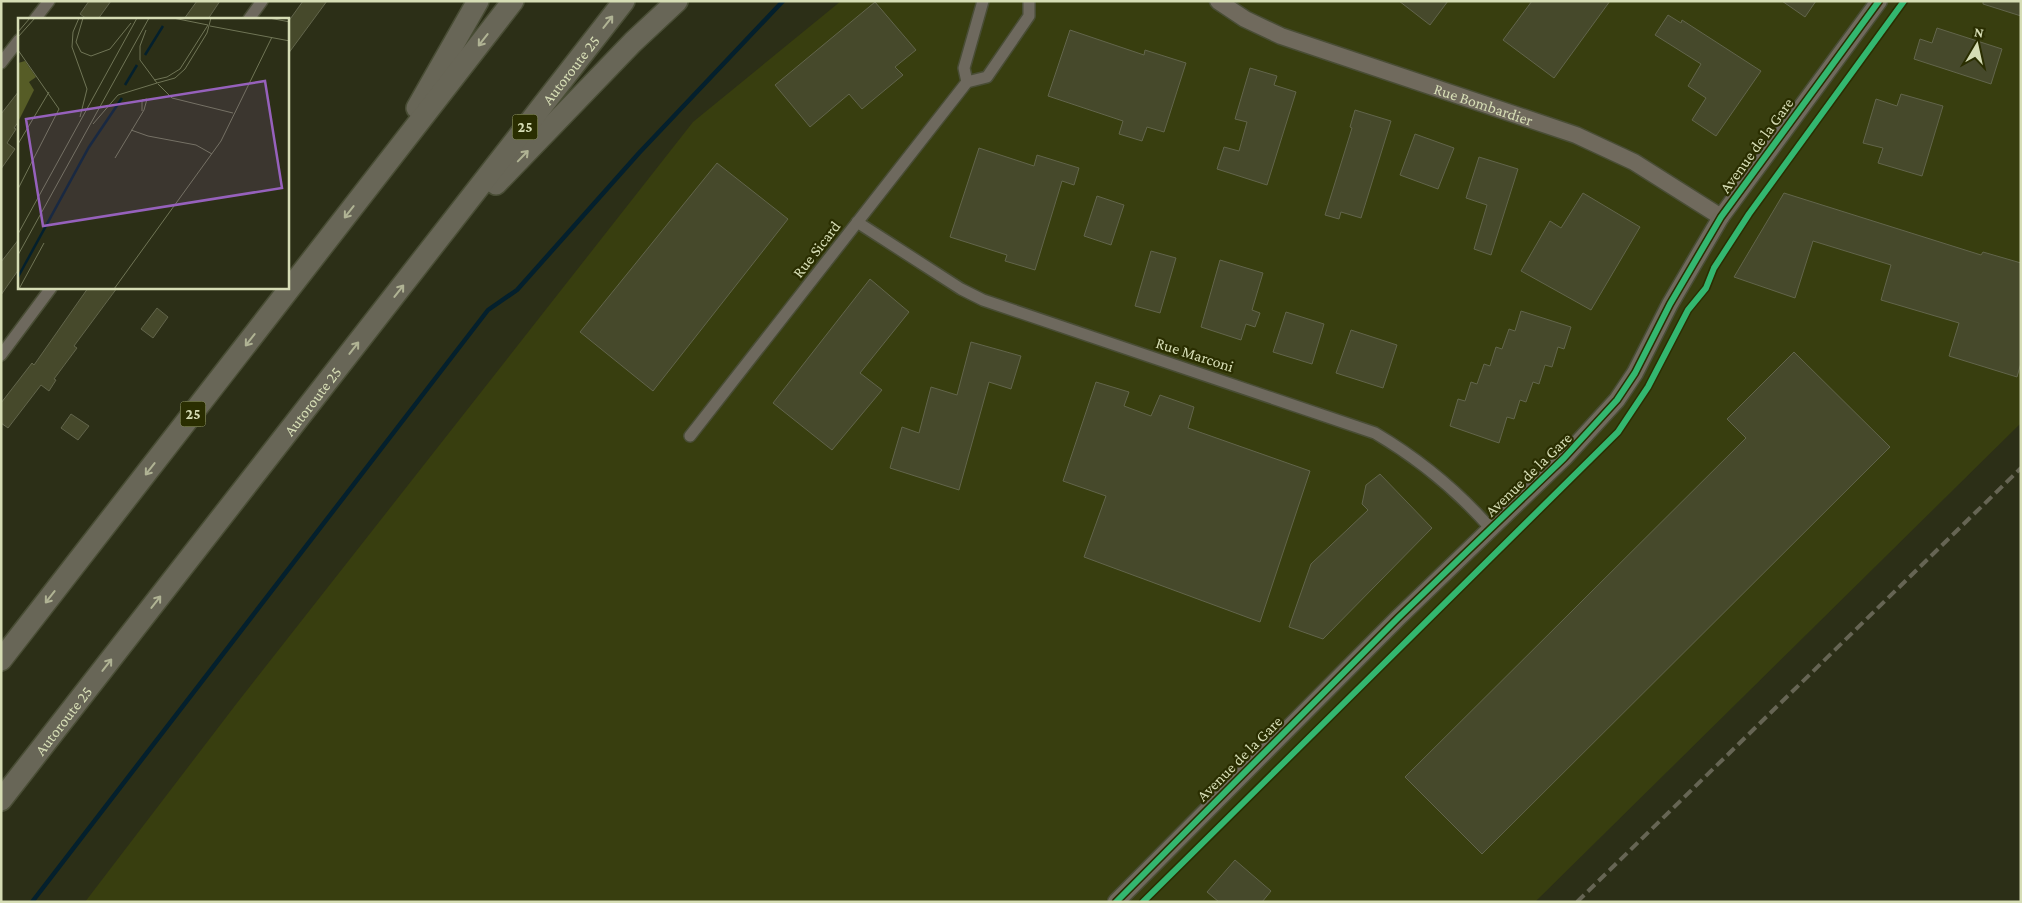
<svg xmlns="http://www.w3.org/2000/svg" width="2022" height="903" font-family="'Crimson Pro',serif">
<style>
.built{fill:#383e0f}
.lines{fill:none;stroke-linecap:round;stroke-linejoin:round}
.stream{stroke:#04202d;stroke-width:4.5}
.building{fill:#46492b;stroke:#62654b}
.street-casing{stroke:#494d35;stroke-width:14}
.secondary-casing{stroke:#494d35;stroke-width:19}
.highway-casing{stroke:#494d35;stroke-width:24}
.street{stroke:#6e695e;stroke-width:11}
.secondary{stroke:#706a5d;stroke-width:16}
.highway{stroke:#686657;stroke-width:21}
.rail{stroke:#666554;stroke-width:4;stroke-dasharray:10 5;stroke-linecap:butt}
.cycleway-casing{stroke:#2a2e01;stroke-width:9}
.cycleway{stroke:#33b770;stroke-width:6}
.oneway{stroke:#b0b394}
.labels{text-anchor:middle;stroke-width:4.5;stroke-linejoin:round;paint-order:stroke}
.shield{fill:#2a2e01;stroke:#a2a87f;stroke-width:1}
.shield-label{font-size:15px;font-weight:bold;fill:#d6ddb5}
.street-label{font-size:16px;fill:#d6ddb5;stroke:#2a2e01}
.inset-river{fill:none;stroke:#04202d;stroke-width:2.5}
.inset-road{fill:none;stroke:#707556;stroke-width:1}
.view{fill:#9661bc;fill-opacity:0.15;stroke:#9661bc;stroke-width:2.5}
.inset-edge{fill:none;stroke:#d6ddb5;stroke-width:2.5}
</style>
<rect width="100%" height="100%" fill="#2c2f17"/>
<path class="built" d="M841 1H2021V423L1535 902H85L237 703 693 122Z"/>
<g class="lines">
<path class="stream" d="M32 902 488 310 517 290 639 153 783 1"/>
</g>
<path class="building" d="M89 1H111L98 19H87L80 14Z
M197 1H220L208 19H184Z
M303 1H327L288 54V22Z
M1399 1H1448L1430 25Z
M1532 1H1610L1554 78 1503 40Z
M1782 1H1816L1805 17Z
M1983 1H2021V16L1983 4Z
M875 2 916 50 895 67 903 75 862 109 849 94 810 127 775 85Z
M1668 15 1681 23 1682 20 1761 71 1716 136 1692 120 1706 98 1688 86 1701 64 1655 35Z
M1937 28 2002 49 1991 84 1914 59 1920 39 1932 43Z
M1070 30 1144 55 1145 50 1186 63 1164 132 1147 127 1142 141 1119 134 1123 121 1048 96Z
M1250 68 1277 76 1274 85 1296 92 1267 185 1217 169 1224 147 1239 151 1247 122 1235 119Z
M19 91V121L14 128 16 129 7 143 15 149 1 169V114Z
M1901 94 1943 106 1922 176 1878 163 1883 148 1863 143 1876 99 1897 106Z
M1355 110 1391 121 1361 218 1341 212 1339 219 1325 215 1352 128 1350 127Z
M1415 134 1454 148 1438 189 1400 175Z
M979 148 1034 166 1037 155 1079 168 1074 185 1062 181 1035 270 1005 261 1007 255 950 237Z
M1479 157 1518 169 1491 255 1474 249 1487 205 1466 198Z
M717 163 788 219 653 391 580 332Z
M1583 193 1640 227 1591 310 1521 271 1550 221 1561 228Z
M1784 193 1981 255 1983 252 2021 263V363L2017 377 1949 356 1959 323 1881 300 1891 265 1813 241 1795 298 1734 277Z
M1097 196 1124 205 1111 245 1084 236Z
M19 239V269L1 295V262Z
M1151 251 1176 258 1160 313 1135 306Z
M1220 260 1263 273 1252 310 1260 313 1255 327 1246 324 1241 340 1201 327Z
M870 279 909 312 860 373 882 390 832 450 773 403Z
M88 288H117L74 346 77 348 54 379 56 380 49 391 41 385 8 428 1 423V403L32 363 34 365Z
M157 308 168 317 153 338 141 329Z
M1521 311 1571 327 1564 349 1558 347 1552 367 1545 365 1539 384 1533 382 1526 402 1520 400 1514 419 1507 417 1499 443 1450 426 1458 399 1465 401 1471 382 1477 384 1484 364 1490 366 1496 347 1502 349 1509 329 1515 331Z
M1286 312 1324 324 1312 364 1273 352Z
M1351 330 1397 345 1383 388 1336 373Z
M971 342 1021 356 1011 389 989 382 959 490 890 468 902 427 919 433 931 387 957 395Z
M1794 352 1890 447 1482 854 1405 777 1746 438 1727 419Z
M1096 382 1129 392 1124 406 1151 416 1160 395 1194 407 1188 428 1310 471 1260 622 1084 557 1106 496 1063 481Z
M71 414 89 426 78 440 61 428Z
M1380 474 1432 528 1323 639 1289 627 1311 564 1368 510 1362 504 1366 485Z
M1235 860 1271 891 1262 902H1219L1207 892Z"/>
<g class="lines">
<g class="street-casing">
<path id="street" d="M35 19 49 1
M249 19 262 1
M1 63 19 40
M967 82 964 68 983 1
M857 222 961 289 983 300 1375 433C1419 459 1457 490 1491 529
M1 355 51 288
M690 436 967 82 987 77 1029 16V1"/>
</g>
<g class="secondary-casing">
<g id="secondary">
<path id="s1" d="M1218 1 1245 19 1281 36 1576 135 1634 162 1721 217"/>
<path d="M1116 902 1398 618 1564 458 1617 400 1635 373 1670 304 1721 217 1879 1"/>
</g>
</g>
<g class="highway-casing">
<g id="highway">
<path d="M417 108 478 1"/>
<path d="M496 184 633 42 677 1"/>
<path d="M1 660 513 1"/>
<path id="s2" d="M1 800 624 1"/>
</g>
</g>
<use href="#street" class="street"/>
<use href="#secondary" class="secondary"/>
<use href="#highway" class="highway"/>
<path class="rail" d="M1577 902 2021 468"/>
<g class="cycleway-casing">
<path id="cycleway" d="M1116 902 1398 618 1564 458 1617 400 1635 373 1670 304 1721 217 1879 1
M1143 902 1618 432 1648 387 1688 310 1706 288 1714 268 1749 214 1904 1"/>
</g>
<use href="#cycleway" class="cycleway"/>
</g>
<defs><path id="oneway-shaft" d="M-6 0H5M1.5-3L5.5 0L1.5 3" fill="none" stroke-width="1.6" stroke-linecap="round" stroke-linejoin="round" transform="scale(1.25)"/></defs>
<g class="oneway">
<use href="#oneway-shaft" transform="translate(608 22) rotate(-52)"/>
<use href="#oneway-shaft" transform="translate(483 40) rotate(128)"/>
<use href="#oneway-shaft" transform="translate(523 156) rotate(-46)"/>
<use href="#oneway-shaft" transform="translate(349 212) rotate(128)"/>
<use href="#oneway-shaft" transform="translate(399 291) rotate(-52)"/>
<use href="#oneway-shaft" transform="translate(250 340) rotate(128)"/>
<use href="#oneway-shaft" transform="translate(354 348) rotate(-52)"/>
<use href="#oneway-shaft" transform="translate(150 469) rotate(128)"/>
<use href="#oneway-shaft" transform="translate(50 597) rotate(128)"/>
<use href="#oneway-shaft" transform="translate(156 602) rotate(-52)"/>
<use href="#oneway-shaft" transform="translate(107 665) rotate(-52)"/>
</g>
<g class="labels">
<g class="shield">
<rect x="512.5" y="114.5" width="25" height="25" rx="4"/>
<rect x="180.5" y="401.5" width="25" height="25" rx="4"/>
</g>
<g class="shield-label">
<text x="525" y="132">25</text>
<text x="193" y="419">25</text>
</g>
<g class="street-label">
<text dy="6" stroke="none"><textPath href="#s2" startOffset="926">Autoroute 25</textPath></text>
<text dy="6" stroke="none"><textPath href="#s1" startOffset="286">Rue Bombardier</textPath></text>
<text transform="translate(1756 145) rotate(-54)" y="6">Avenue de la Gare</text>
<text transform="translate(816 249) rotate(-52)" y="6">Rue Sicard</text>
<text transform="translate(1195 354) rotate(18)" y="6">Rue Marconi</text>
<text dy="6" stroke="none"><textPath href="#s2" startOffset="506">Autoroute 25</textPath></text>
<text transform="translate(1528 474) rotate(-44)" y="6">Avenue de la Gare</text>
<text dy="6" stroke="none"><textPath href="#s2" startOffset="101">Autoroute 25</textPath></text>
<text transform="translate(1239 758) rotate(-45)" y="6">Avenue de la Gare</text>
</g>
</g>
<g transform="translate(18 18)">
<rect width="271" height="271" fill="#2c2f17"/>
<path d="M7 43 18 59 11 64 16 72 0 104V45Z" fill="#565c26"/>
<path class="inset-river" d="M127 37 145 8M107 67 119 47M0 259 71 129 104 80"/>
<path class="inset-road" d="M61 0 55 14 54 29 69 71 62 99M65 0 58 24 63 34 73 38 92 31 113 5M155 0 190 7M251 0 272 4M192 8 272 23M0 14 12 0M0 19 17 0M0 32 41 91 0 171M136 62 149 59 162 51 190 7M139 65 157 60 167 51 189 15 193 0M140 66 154 80 215 95M75 106 100 77 139 65 122 42V28L128 12M113 112 130 118 178 127 194 136M0 126 31 74M97 140 126 92 129 81 124 82V93M0 216 119 0M0 237 131 0M1 271 26 225M96 271 203 123 254 19"/>
<path class="view" d="M247 63 264 170 25 208 8 101Z"/>
<rect width="271" height="271" class="inset-edge"/>
</g>
<rect width="2022" height="903" fill="none" stroke="#d6ddb5" stroke-width="5"/>
<g transform="translate(1977 45) rotate(9)" stroke="#2a2e01" stroke-width="4" paint-order="stroke">
<path d="M0-4L9 19L0 12L-9 19Z" fill="#d6ddb5"/>
<text y="-8" font-size="14" font-weight="bold" text-anchor="middle" fill="#d6ddb5">N</text>
</g>
</svg>
